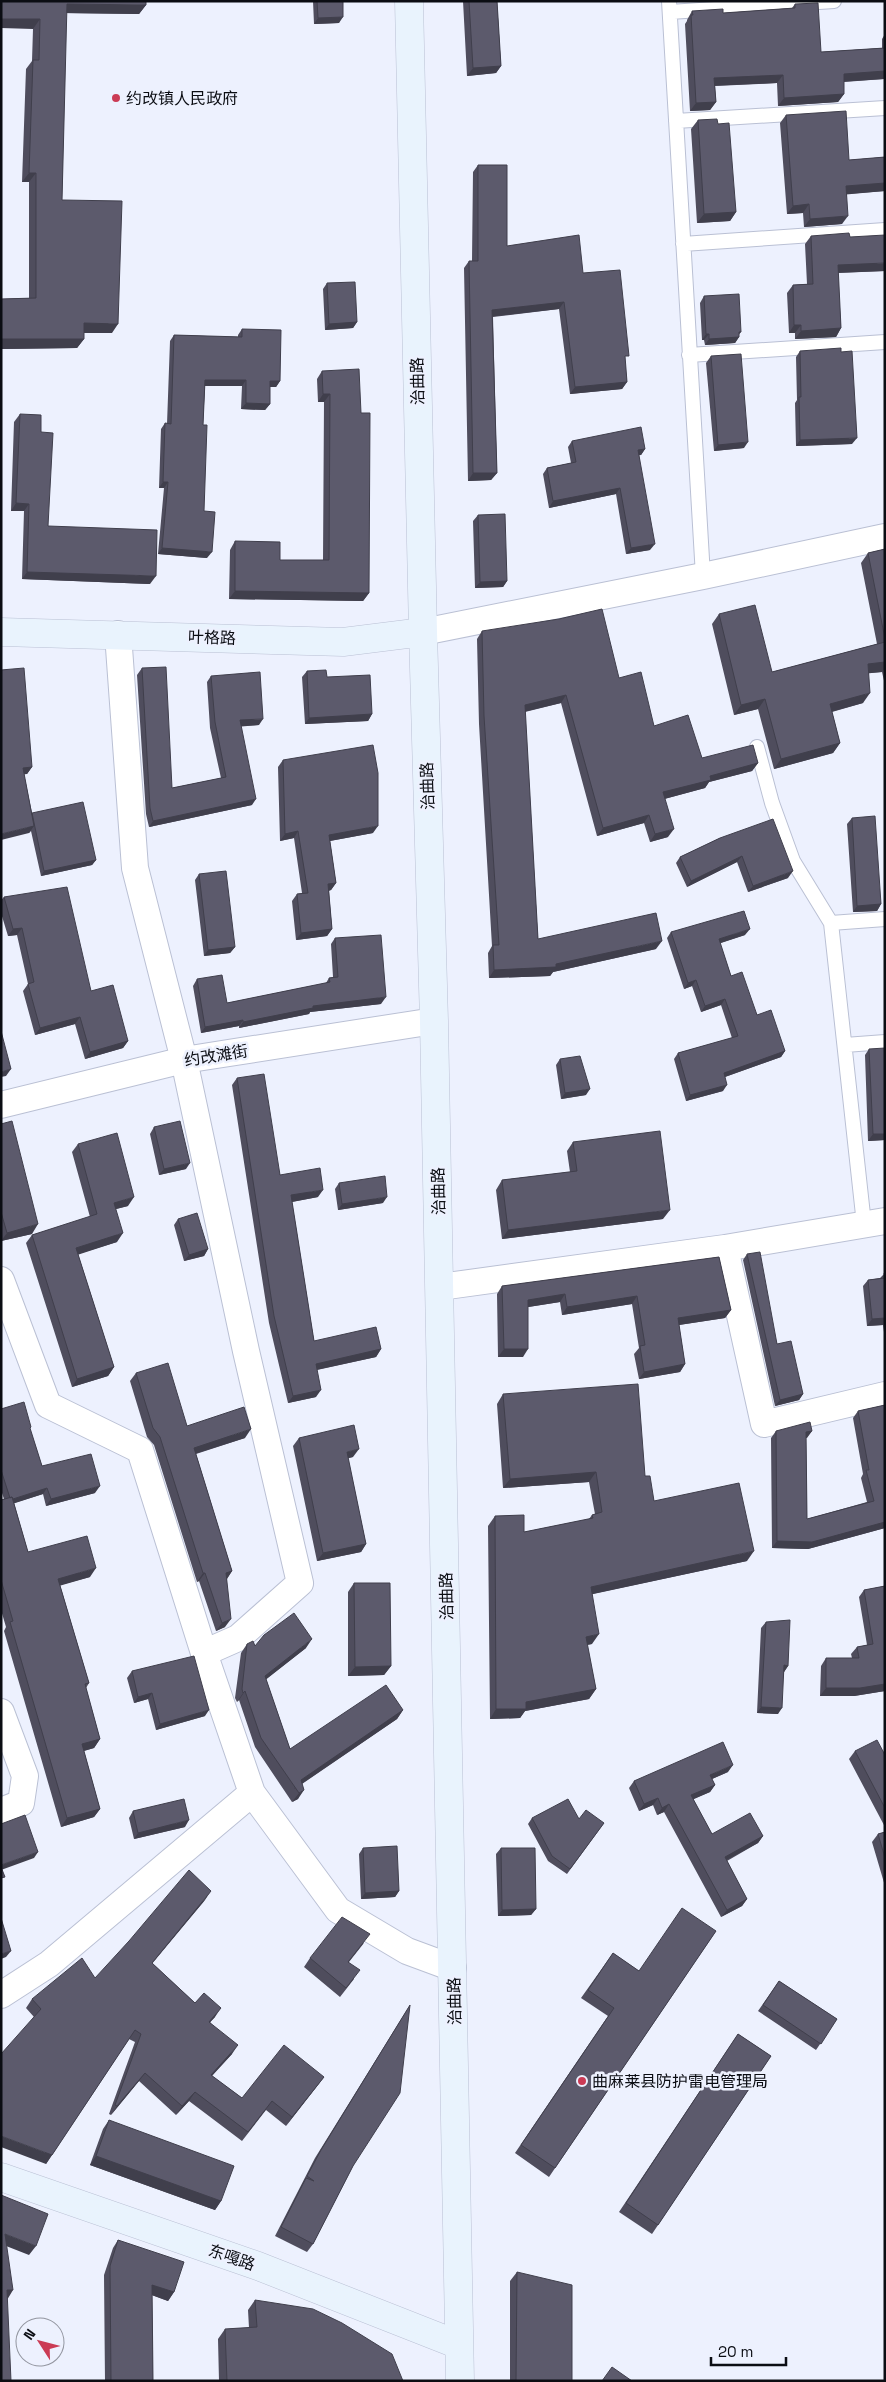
<svg xmlns="http://www.w3.org/2000/svg" width="886" height="2382" font-family="'Space Grotesk','Noto Sans SC',sans-serif">
<style>
.lines{fill:none;stroke-linecap:round;stroke-linejoin:round}
.lane-casing{stroke:#bac0d4;stroke-width:16}
.street-casing{stroke:#bac0d4;stroke-width:28}
.secondary-casing{stroke:#bac0d4;stroke-width:29}
.lane{stroke:#fff;stroke-width:14}
.street{stroke:#fff;stroke-width:26}
.secondary{stroke:#e9f3fd;stroke-width:28}
.wall{fill:#4f4d5d}
.shaded-wall{fill:#403f4c}
.building{fill:#5c5a6c;stroke:#403f4c}
.poi-dot{fill:#cb3b55;stroke:#edf1fe;stroke-width:2}
.labels{text-anchor:middle;stroke-width:5;stroke-linejoin:round;paint-order:stroke}
.poi-label{font-size:16px;fill:#0b0d13;stroke:#edf1fe;text-anchor:start}
.street-label{font-size:16px;fill:#0b0d13;stroke:#edf1fe}
</style>
<rect width="100%" height="100%" fill="#edf1fe"/>
<g class="lines">
<g class="lane-casing">
<path id="lane" d="M669 1 703 576
M670 12 834 1
M676 121 885 108
M683 244 885 230
M689 355 885 342
M757 747 772 803 793 861 831 923
M845 1045 885 1042
M864 1224 831 923 885 919"/>
</g>
<g class="street-casing">
<path id="street" d="M423 632 703 576 885 537
M118 634 135 868 184 1060 246 1351 300 1583 238 1638 204 1653
M1 1105 184 1060 434 1021
M725 1248 885 1221
M1 1280 48 1405 140 1450 204 1653 252 1793 338 1910 407 1951 453 1968
M440 1287 725 1248 764 1424 885 1395
M1 1712 25 1776 21 1803 1 1811
M1 1995 49 1964 252 1793"/>
</g>
<g class="secondary-casing">
<path id="secondary" d="M409 1 423 632 434 1021 460 2381
M1 632 343 642 423 632
M1 2177 258 2266 459 2345"/>
</g>
<use href="#lane" class="lane"/>
<use href="#street" class="street"/>
<use href="#secondary" class="secondary"/>
</g>
<path class="wall" d="M1 1 146 5 139 14 66 13 62 200 112 333H84V339L77 348 1 349V299L29 298V182H22L26 69 32 61 33 29Z
M313 1H343L339 23 314 24Z
M463 1H497L501 66 496 73 467 76Z
M795 4 821 52 882 48V39L885 34V89L884 79 844 82V94L838 102 778 106 777 83 715 86 716 102 710 110 690 111 685 24 687 21V20L692 11 723 13 792 8Z
M786 115 849 160 885 157V191L847 194 842 224 804 227 803 213 787 214 780 123Z
M698 120 718 124 736 212 730 221 697 223 691 129Z
M478 165 507 246 583 273 625 361 627 382 622 389 570 394 559 309 493 317 497 473 491 480 468 481 464 268 469 261H472L473 172Z
M811 236 850 237 885 271 838 273 841 328 836 337 795 339V333H789L787 293 793 285 807 284 805 244Z
M327 283 357 322 353 328 325 330 323 289Z
M704 296 739 335V337L735 343 705 345 704 340H702L700 303Z
M242 329 280 381 276 387H270V404L265 410 241 409 242 386H205L203 425 204 511 207 558 158 554 164 488H159L161 429 165 423 167 424 170 341 174 335 238 337V335Z
M800 351 852 444 796 446 795 403 797 400 796 357Z
M711 356 744 448 714 451 706 363Z
M322 371 361 413 369 593 363 601 229 599 230 550 235 541 280 560H323L324 402H318L317 379Z
M20 414 41 432 48 526 150 584 22 579 24 511H11L14 422Z
M572 441 645 449 641 455H639L650 550 626 554 616 494 549 508 543 474 547 468 571 463 568 447Z
M478 515 507 581 503 587 475 588 473 521Z
M885 549V685L882 672 869 673 863 703 832 712 840 743 833 753 774 769 758 709 734 715 712 624 719 614 772 672 877 644 861 563 868 553Z
M482 631 619 678 654 726 702 758 758 763 752 771 709 782 705 788 664 799 668 837 650 842 644 823 597 836 561 703 525 712 538 939 656 949 553 972 550 976 489 978 488 953 492 946 479 724 477 639Z
M142 668 172 788 221 778 210 728 207 682 211 676 259 725 241 726 252 805 149 827 146 814 137 675Z
M1 670 32 767 27 774H24L32 813 96 860 92 865 41 876 31 831 29 833Z
M307 671 327 677 372 714 368 721 305 724 302 677Z
M283 760 373 833 330 841 336 883 331 890 329 891 332 929 327 936 296 940 292 901 297 894 302 893 294 838 280 841 278 767Z
M852 818 881 904 877 911 853 912 847 824Z
M720 838 788 878 748 892 737 862 687 887 676 863 680 857Z
M199 874 235 947 230 953 204 956 195 880Z
M4 897 91 991 128 1041 123 1048 85 1059 75 1024 35 1035 23 991 28 984 17 935 8 936 1 913V900Z
M671 932 745 935 720 943 731 976 757 1015 785 1051 781 1057 725 1077 723 1091 686 1101 674 1059 678 1053 732 1038 721 1005 701 1012 692 986 684 989 667 938Z
M335 938 381 1004 310 1012 309 1014 239 1028V1026L201 1033 193 986 197 979 227 1003 326 983 329 978 333 977 331 944Z
M869 1049 885 1140 868 1141 865 1055Z
M560 1059 586 1095 561 1099 556 1065Z
M237 1078 280 1175 318 1197 292 1202 314 1341 381 1349 376 1357 317 1370 316 1397 288 1403 269 1323 232 1085Z
M1 1124 32 1234 1 1241Z
M154 1127 186 1169 159 1175 150 1134Z
M573 1142 663 1219 502 1239 496 1190 502 1180 570 1172 567 1151Z
M78 1144 128 1206 116 1209 117 1242 78 1254 114 1367 108 1376 72 1387 26 1243 32 1235 90 1217 72 1152Z
M339 1183 383 1203 338 1210 335 1189Z
M178 1219 208 1249 204 1256 184 1261 174 1225Z
M747 1254 777 1344 803 1394 799 1400 775 1406 743 1260Z
M719 1257 731 1310 725 1318 679 1325 685 1364 680 1372 639 1379 634 1354 639 1348 632 1304 562 1315 560 1302 528 1307 523 1357H498L497 1294 502 1286Z
M885 1273V1339L883 1325 867 1326 863 1286 868 1280 880 1278Z
M136 1373 187 1426 245 1438 196 1454 232 1571 227 1579 225 1627 216 1631 199 1581 197 1582 154 1445 147 1437 130 1381Z
M503 1394 645 1476 654 1501 747 1561 592 1594V1644L587 1645 596 1689 589 1699 525 1711 520 1718 490 1719 488 1526 495 1516 524 1532 589 1519 592 1515 595 1514 589 1482 503 1488 497 1404Z
M885 1405V1528L808 1549 772 1548 771 1438 776 1431H812L806 1438 807 1519 867 1502 861 1478 863 1474 853 1418 858 1411Z
M1 1409 30 1429 42 1466 95 1493 46 1506 43 1494 14 1503 28 1552 90 1577 60 1585 89 1683 86 1688 100 1739 94 1748 84 1751 100 1809 94 1817 61 1827 4 1631 6 1627 1 1610V1500L4 1499 1 1490Z
M299 1438 353 1457 348 1458 366 1544 361 1552 317 1561 293 1446Z
M354 1583 391 1666 384 1675 348 1676V1592Z
M885 1586V1691L854 1696H820L821 1666 826 1658H852L851 1654 857 1647 867 1645 859 1597 864 1590Z
M766 1622 788 1666 784 1672 778 1714 757 1713 761 1628Z
M247 1644 255 1646 306 1648 266 1679 290 1749 403 1710 397 1719 302 1784 298 1799 292 1802 255 1747 239 1700 237 1702 235 1698 241 1653Z
M132 1671 205 1716 156 1730 148 1699 134 1703 127 1678Z
M855 1751 885 1755V1827L849 1759Z
M728 1772 712 1779 715 1785 710 1792 693 1799 712 1834 763 1836 758 1843 727 1861 747 1899 742 1906 721 1917 664 1812 657 1815 653 1805 639 1811 629 1788 634 1781Z
M133 1811 185 1827 134 1839 129 1818Z
M532 1818 579 1819 604 1823 567 1874 548 1861 528 1824Z
M885 1832V1886L872 1842 878 1834Z
M363 1848 399 1891 395 1897 361 1899 359 1854Z
M501 1848 536 1909 531 1915 498 1916 496 1854Z
M205 1900 152 1963 195 2003 215 2017 210 2022 232 2054 212 2076 242 2098 324 2077 286 2126 266 2110 242 2141 189 2101 176 2115 139 2081 111 2115 109 2114 135 2042 129 2039 46 2164 34 2017 26 2008 32 1999 95 1978Z
M716 1931 549 2177 515 2153 608 2016 581 1998 613 1953 639 1971Z
M364 1943 349 1962 354 1979 340 1997 304 1967 310 1958Z
M779 1981 837 2019 816 2050 758 2011Z
M410 2005 353 2166 313 2244 307 2252 275 2236 315 2158Z
M738 2034 771 2056 652 2234 619 2212Z
M109 2120 221 2201 215 2210 90 2165 103 2129Z
M118 2240 174 2292 168 2301 152 2295 153 2381H105L104 2275 113 2248Z
M517 2272 572 2381H510V2281Z
M255 2300 403 2381H219L218 2339 225 2329 249 2328 248 2310Z"/>
<path class="shaded-wall" d="M67 4 146 5 139 14 60 13Z
M343 17 339 23 314 24 318 18Z
M1 19H40L33 29 1 28Z
M501 66 496 73 467 76 473 68Z
M885 71 884 79 838 82 844 74Z
M783 75 777 83 708 86 714 78Z
M844 94 838 102 778 106 784 98Z
M716 102 710 110 690 111 696 103Z
M29 173H36L29 182H22Z
M885 183V191L840 195 846 186Z
M809 204 803 213 787 214 793 206Z
M736 212 730 221 697 223 704 214Z
M848 216 842 224 804 227 810 219Z
M885 263V271L832 273 838 265Z
M564 302 559 309 487 317 492 310Z
M357 322 353 328 325 330 329 324Z
M84 323 118 324 112 333H77Z
M794 325H801L795 333H789Z
M841 328 836 337 795 339 801 331Z
M739 332H741L737 337H739L735 343 705 345 709 339Z
M706 334H709L704 340H702Z
M1 339H84L77 348 1 349Z
M205 380H246L242 386H201Z
M270 381H280L276 387H266Z
M627 382 622 389 570 394 575 387Z
M323 394H330L324 402H318Z
M246 403 270 404 265 410 241 409Z
M857 438 852 444 796 446 800 440Z
M748 442 744 448 714 451 718 445Z
M645 449 641 455 634 456 638 450Z
M473 473H497L491 480 468 481Z
M163 482H168L164 488H159Z
M620 488 616 494 549 508 553 501Z
M16 503 29 504 24 511H11Z
M655 544 650 550 626 554 631 548Z
M162 548 212 552 207 558 158 554Z
M27 572 156 576 150 584 22 579Z
M507 581 503 587 475 588 480 582Z
M235 591 369 593 363 601 229 599Z
M885 662V668L882 672 861 674 868 664Z
M870 693 863 703 823 714 830 704Z
M566 695 561 703 519 713 525 705Z
M765 699 758 709 734 715 741 705Z
M372 714 368 721 305 724 309 718Z
M263 719 259 725 235 727 240 720Z
M840 743 833 753 774 769 781 759Z
M758 763 752 771 709 782 705 788 657 801 663 792 710 776Z
M32 767 27 774 18 775 23 768Z
M256 799 252 805 149 827 153 821Z
M649 815 644 823 597 836 603 828Z
M34 826 29 833 1 840V834Z
M378 826 373 833 324 842 329 835Z
M674 829 668 837 650 842 655 834Z
M298 831 294 838 280 841 285 834Z
M742 856 737 862 687 887 691 881Z
M96 860 92 865 41 876 44 871Z
M793 871 788 878 748 892 753 886Z
M336 883 331 890 323 891 328 884Z
M881 904 877 911 853 912 857 906Z
M22 928 17 935 8 936 13 929Z
M332 929 327 936 296 940 301 933Z
M750 929 745 935 715 945 719 939Z
M662 941 656 949 553 972 550 976 489 978 494 970 556 964Z
M235 947 230 953 204 956 208 950Z
M696 980 692 986 684 989 688 983Z
M386 997 381 1004 310 1012 309 1014 239 1028 243 1022 313 1006Z
M725 999 721 1005 701 1012 705 1006Z
M80 1017 75 1024 35 1035 40 1028Z
M243 1020 239 1026 201 1033 205 1027Z
M128 1041 123 1048 85 1059 90 1052Z
M785 1051 781 1057 719 1079 724 1073Z
M11 1069 6 1076 1 1077V1072Z
M727 1085 723 1091 686 1101 690 1095Z
M590 1089 586 1095 561 1099 565 1093Z
M873 1134H885V1140L868 1141Z
M190 1163 186 1169 159 1175 164 1169Z
M323 1190 318 1197 286 1203 291 1195Z
M134 1197 128 1206 108 1211 114 1203Z
M387 1197 383 1203 338 1210 342 1204Z
M670 1210 663 1219 502 1239 508 1230Z
M38 1224 32 1234 1 1241 7 1233Z
M123 1233 117 1242 71 1257 76 1248Z
M208 1249 204 1256 184 1261 189 1255Z
M565 1294 560 1302 522 1308 528 1300Z
M637 1296 632 1304 562 1315 567 1307Z
M731 1310 725 1318 672 1326 678 1318Z
M885 1318V1323L883 1325 867 1326 872 1319Z
M381 1349 376 1357 311 1371 316 1364Z
M504 1349H528L523 1357H498Z
M685 1364 680 1372 639 1379 644 1372Z
M114 1367 108 1376 72 1387 77 1379Z
M321 1390 316 1397 288 1403 293 1396Z
M803 1394 799 1400 775 1406 780 1400Z
M251 1429 245 1438 188 1456 194 1448Z
M812 1431 807 1438 801 1439 806 1432Z
M359 1449 353 1457 341 1460 347 1452Z
M596 1472 589 1482 503 1488 510 1479Z
M100 1486 95 1493 46 1506 51 1499Z
M47 1488 43 1494 6 1506 11 1500Z
M885 1522V1528L808 1549 772 1548 777 1541Z
M366 1544 361 1552 317 1561 323 1553Z
M754 1551 747 1561 584 1596 591 1587Z
M96 1568 90 1577 52 1588 58 1579Z
M232 1571 226 1580V1573Z
M203 1573H205L199 1581 197 1582Z
M231 1619 225 1627 216 1631 222 1623Z
M599 1634 592 1644 579 1646 586 1637Z
M312 1639 306 1648 259 1685 265 1676Z
M784 1665 788 1666 784 1672Z
M391 1666 384 1675 348 1676 355 1667Z
M885 1684V1691L854 1696H820L826 1688Z
M596 1689 589 1699 525 1711 520 1718 490 1719 496 1709 526 1702Z
M245 1691 239 1700 237 1702 243 1693Z
M152 1693 148 1699 134 1703 138 1697Z
M761 1707 782 1708 778 1714 757 1713Z
M209 1710 205 1716 156 1730 160 1724Z
M403 1710 397 1719 294 1789 301 1780Z
M100 1739 94 1748 76 1753 82 1744Z
M733 1765 728 1772 705 1782 710 1775Z
M715 1785 710 1792 685 1803 691 1795Z
M304 1790 298 1799 292 1802 299 1793Z
M658 1798 653 1805 639 1811 644 1804Z
M669 1804 664 1812 657 1815 662 1808Z
M100 1809 94 1817 61 1827 67 1818Z
M189 1820 185 1827 134 1839 138 1833Z
M763 1836 758 1843 719 1864 725 1857Z
M38 1852 34 1858 1 1870V1865Z
M211 1891 205 1900 146 1971 152 1963Z
M399 1891 395 1897 361 1899 365 1893Z
M747 1899 742 1906 721 1917 727 1910Z
M536 1909 531 1915 498 1916 502 1910Z
M11 1951 6 1957 1 1959V1954Z
M221 2008 215 2017 203 2030 209 2022Z
M238 2045 232 2054 204 2084 211 2075Z
M145 2073 139 2081 111 2115 117 2106Z
M324 2077 318 2085 286 2126 292 2117Z
M195 2092 189 2101 176 2115 182 2106Z
M1 2136 52 2155 46 2164 1 2147Z
M96 2156 221 2201 215 2210 90 2165Z
M5 2234 36 2246 29 2255 1 2244Z
M152 2285 174 2292 168 2301 146 2293Z
M7 2290H13L7 2300Z"/>
<path class="building" d="M1 1H146V5L67 4 62 200 122 201 118 324 84 323V339H1V299L36 298V173H29L33 60H39L40 19H1Z
M317 1H343V17L318 18Z
M469 1H497L501 66 473 68Z
M818 3 821 52 885 48V71L844 74V94L784 98 783 75 714 78 716 102 696 103 691 15H693L692 11 723 9V13L795 8V4Z
M846 111 849 160 885 157V183L846 186 848 216 810 219 809 204 793 206 786 115Z
M717 119 718 124 729 123 736 212 704 214 698 120Z
M478 165H507V246L579 235 583 273 620 270 629 356H625L627 382 575 387 564 302 492 310 497 473H473L469 261H478Z
M849 233 850 237 885 235V263L838 265 841 328 801 331V325H794L793 285 813 284 811 236Z
M355 282 357 322 329 324 327 283Z
M739 294 741 332H739V337L709 339V334H706L704 296Z
M242 329 281 330 280 381H270V404L246 403V380H205L203 425H207L204 511 215 512 212 552 162 548 168 482H163L165 423 171 424 174 335 242 337Z
M841 348V352L852 351 857 438 800 440 799 397H801L800 351Z
M741 354 748 442 718 445 711 356Z
M359 369 361 413H370L369 593 235 591V541L280 542V560H329L330 394H323L322 371Z
M20 414 41 415V432L53 433 48 526 157 530 156 576 27 572 29 504 16 503Z
M641 427 645 449 638 450 655 544 631 548 620 488 553 501 547 468 576 462 572 441Z
M505 514 507 581 480 582 478 515Z
M885 549V639L868 553Z
M755 605 772 672 885 642V662L868 664 870 693 830 704 840 743 781 759 765 699 741 705 719 614Z
M602 609 619 678 641 672 654 726 688 715 702 758 753 745 758 763 710 776 711 780 663 792 674 829 655 834 649 815 603 828 566 695 525 705 538 939 656 913 662 941 556 964V967L494 970 493 945H499L484 716 482 631 559 619Z
M166 667 172 788 226 777 215 722 211 676 260 672 263 719 240 720 256 799 153 821 150 808 142 668Z
M24 668 32 767 23 768 34 826 1 834V670Z
M326 670 327 677 370 675 372 714 309 718 307 671Z
M373 745 378 773V826L329 835 336 883 328 884 332 929 301 933 297 894 308 893 298 831 285 834 283 760Z
M83 802 96 860 44 871 32 813Z
M875 816 881 904 857 906 852 818Z
M773 819 793 871 753 886 742 856 691 881 680 857 720 838Z
M226 871 235 947 208 950 199 874Z
M67 887 91 991 113 985 128 1041 90 1052 80 1017 40 1028 28 984 34 982 22 928 13 929 4 897Z
M744 911 750 929 719 939 731 976 742 972 757 1015 771 1010 785 1051 724 1073 727 1085 690 1095 678 1053 738 1036 725 999 705 1006 696 980 688 983 671 932Z
M381 935 386 997 313 1006V1008L243 1022V1020L205 1027 197 979 222 975 227 1003 330 982 329 978 338 977 335 938Z
M1 1031 11 1069 1 1072Z
M885 1048V1134H873L869 1049Z
M580 1056 590 1089 565 1093 560 1059Z
M264 1074 280 1175 320 1168 323 1190 291 1195 314 1341 376 1327 381 1349 316 1364 321 1390 293 1396 274 1316 237 1078Z
M12 1121 38 1224 7 1233 1 1212V1124Z
M180 1121 190 1163 164 1169 154 1127Z
M660 1131 670 1210 508 1230 502 1180 577 1171 573 1142Z
M117 1133 134 1197 114 1203 123 1233 76 1248 114 1367 77 1379 32 1235 97 1214 78 1144Z
M385 1176 387 1197 342 1204 339 1183Z
M197 1213 208 1249 189 1255 178 1219Z
M760 1252 777 1344 791 1341 803 1394 780 1400 747 1254Z
M719 1257 731 1310 678 1318 685 1364 644 1372 640 1346 645 1345 637 1296 567 1307 565 1294 528 1300V1349H504L502 1286Z
M884 1273H885V1318L872 1319 868 1280 885 1278Z
M168 1363 187 1426 244 1407 251 1429 194 1448 232 1571 226 1573 231 1619 222 1623 205 1573H203L160 1437 153 1428 136 1373Z
M638 1384 645 1476H650L654 1501 739 1483 754 1551 591 1587 599 1634 586 1637 596 1689 526 1702V1709H496L495 1516 524 1515V1532L593 1518 592 1515 602 1512 596 1472 510 1479 503 1394Z
M24 1402 31 1427 30 1428 42 1466 91 1454 100 1486 51 1499 47 1488 13 1499 12 1497 10 1498 1 1470V1409Z
M885 1405V1522L812 1542 777 1541 776 1431 810 1422 812 1431 806 1432 807 1519 874 1501 866 1470H869L858 1411Z
M354 1425 359 1449 347 1452 366 1544 323 1553 299 1438Z
M12 1497 28 1552 87 1536 96 1568 58 1579 89 1683 85 1684 100 1739 82 1744 100 1809 67 1818 10 1622 13 1621 1 1580V1500Z
M354 1583H390L391 1666 355 1667Z
M885 1586V1684L860 1688H826V1658H859L857 1647 873 1644 864 1590Z
M294 1613 312 1639 265 1676 290 1749 386 1685 403 1710 301 1780 304 1790 299 1793 261 1738 245 1691 243 1693 242 1689 247 1644 253 1641 255 1646 264 1635Z
M790 1620 788 1666 784 1665 782 1708 761 1707 766 1622Z
M194 1656 209 1710 160 1724 152 1693 138 1697 132 1671Z
M877 1740 885 1755V1808L855 1751Z
M723 1742 733 1765 710 1775 715 1785 691 1795 712 1834 750 1813 763 1836 725 1857 747 1899 727 1910 669 1804 662 1808 658 1798 644 1804 634 1781Z
M184 1799 189 1820 138 1833 133 1811Z
M568 1799 579 1819 586 1810 604 1823 570 1869 552 1856 532 1818Z
M25 1815 38 1852 1 1865V1824Z
M885 1832V1858L878 1834Z
M397 1846 399 1891 365 1893 363 1848Z
M501 1848H535L536 1909 502 1910Z
M1 1867 5 1877 1 1878Z
M189 1870 211 1891 152 1963 195 2003 204 1993 221 2008 209 2022 238 2045 211 2075 242 2098 284 2045 324 2077 292 2117 272 2101 248 2132 195 2092 182 2106 145 2073 117 2106 115 2105 141 2034 135 2030 52 2155 1 2136V2054L41 2009 32 1999 82 1958 95 1978 129 1941Z
M682 1908 716 1931 555 2168 521 2145 614 2008 588 1990 613 1953 639 1971Z
M342 1917 370 1934 348 1962 360 1970 346 1988 310 1958Z
M1 1918 11 1951 1 1954Z
M779 1981 837 2019 821 2044 763 2005Z
M410 2005 400 2093 353 2166 313 2244 281 2227 306 2178 314 2181 307 2176 321 2150Z
M738 2034 771 2056 658 2225 626 2203Z
M109 2120 234 2166 221 2201 96 2156Z
M1 2195 48 2214 36 2246 5 2234 13 2290H7L11 2381H1Z
M118 2240 184 2262 174 2292 152 2285 153 2381H111L110 2266Z
M517 2272 572 2285V2381H516Z
M255 2300 313 2309 342 2323 392 2354 403 2381H227L225 2329 257 2327Z
M612 2367 632 2381H602Z"/>
<g class="poi-dot">
<circle cx="116" cy="98" r="5"/>
<circle cx="582" cy="2081" r="5"/>
</g>
<g class="labels">
<g class="poi-label">
<text x="126" y="104">约改镇人民政府</text>
<text x="592" y="2087">曲麻莱县防护雷电管理局</text>
</g>
<g class="street-label">
<text transform="translate(417 381) rotate(-91)" y="6">治曲路</text>
<text transform="translate(212 637) rotate(2)" y="6">叶格路</text>
<text transform="translate(427 786) rotate(-92)" y="6">治曲路</text>
<text transform="translate(216 1055) rotate(-9)" y="6">约改滩街</text>
<text transform="translate(438 1191) rotate(-91)" y="6">治曲路</text>
<text transform="translate(446 1596) rotate(-91)" y="6">治曲路</text>
<text transform="translate(454 2001) rotate(-91)" y="6">治曲路</text>
<text transform="translate(232 2257) rotate(19)" y="6">东嘎路</text>
</g>
</g>
<rect width="886" height="2382" fill="none" stroke="#0b0d13" stroke-width="5"/>
<g transform="translate(40 2342) rotate(306)"><circle r="24" fill="#edf1fe" stroke="#9396a0"/>
<path d="M0-4L9 19L0 12L-9 19Z" fill="#cb3b55"/>
<text y="-8" font-size="14" font-weight="bold" text-anchor="middle" fill="#0b0d13">N</text>
</g>
<path d="M711 2357v8h75v-8" fill="none" stroke="#0b0d13" stroke-width="2.5"/>
<text x="718" y="2357" font-size="15" fill="#0b0d13" stroke="#edf1fe" stroke-width="4" paint-order="stroke">20 m</text>
</svg>
